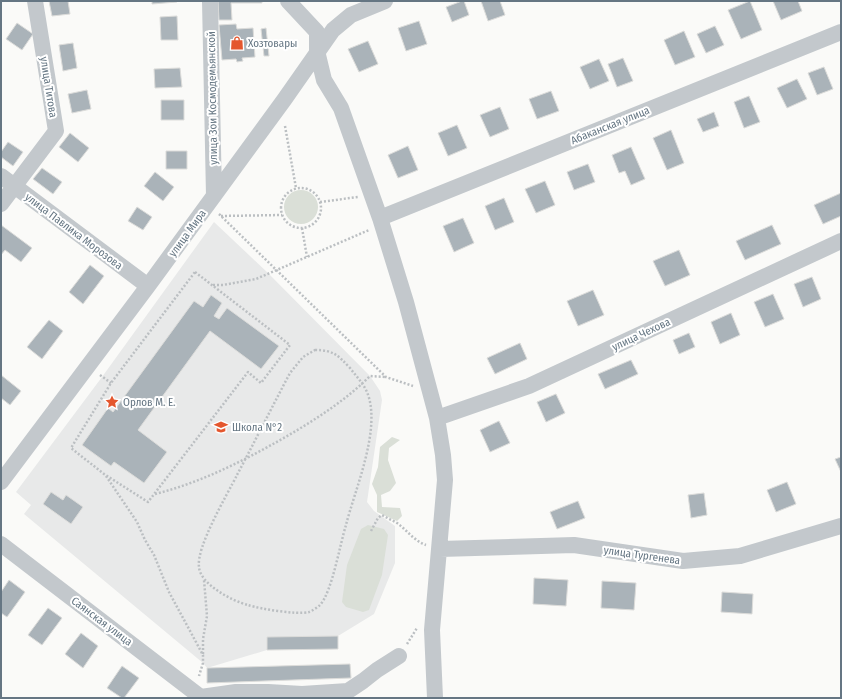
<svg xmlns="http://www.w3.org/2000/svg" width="842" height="699" font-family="'Fira Sans Condensed',sans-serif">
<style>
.built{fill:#e8e9e9}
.green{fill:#dadfd7}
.building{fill:#aab3b9;stroke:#dcdcda}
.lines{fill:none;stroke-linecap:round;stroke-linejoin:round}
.path{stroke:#bbbfc2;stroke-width:2.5;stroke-dasharray:2 2;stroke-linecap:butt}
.minor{stroke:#c3c8cc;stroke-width:16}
.labels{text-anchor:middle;stroke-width:4;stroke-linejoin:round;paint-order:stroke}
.poi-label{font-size:11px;fill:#657683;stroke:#fff;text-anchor:start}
.street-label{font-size:11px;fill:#657683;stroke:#fff}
</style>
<rect width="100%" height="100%" fill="#fafaf8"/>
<path class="built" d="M214 222 268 273 370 376 380 391 382 400 367 502 374 511 395 526V563L374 614 338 636V649L267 650 207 668 203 663 24 514 31 505 16 492 102 377Z"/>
<path class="green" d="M284 207a17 17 0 1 1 34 0a17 17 0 1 1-34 0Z
M392 437 400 440 389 448 388 460 396 483 390 491 381 495 382 507 400 508 402 516 397 521 377 512V495L372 484 378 467 380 447Z
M368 525 384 529 388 535 382 575 369 610 363 612 346 607 342 602 347 565 361 529Z"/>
<path class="building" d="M49 1H68L70 14 52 16Z
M152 1H177V2L152 4Z
M218 1H262V3H231L232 20H219Z
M462 1H464L469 15 452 22 446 7Z
M481 1H500L505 15 488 21Z
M750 1 762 30 741 39 728 10Z
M773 1H798L802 11 781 20Z
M177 16 178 40H161L160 17Z
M419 21 427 44 406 51 398 28Z
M17 23 33 34 22 50 6 39Z
M236 24 237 29 253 28 255 57 242 58 243 61 237 62 236 59 222 60 219 25Z
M715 26 724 45 706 53 697 34Z
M266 28 269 56H264L261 29Z
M684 31 695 57 675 65 664 40Z
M368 41 378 64 359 72 348 49Z
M73 43 77 68 63 71 59 45Z
M623 58 633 81 617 87 608 64Z
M599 59 609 81 590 89 580 67Z
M824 67 833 89 817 95 808 73Z
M180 68 182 87 155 88 154 69Z
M797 79 807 99 787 108 777 88Z
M87 90 91 109 72 113 68 94Z
M551 91 559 111 537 119 529 99Z
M749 96 760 122 744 128 734 102Z
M161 100H184V120H161Z
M500 107 509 129 490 137 480 115Z
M714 112 719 126 703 132 697 119Z
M457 125 467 148 448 156 438 133Z
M671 130 684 163 667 170 653 138Z
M70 133 89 148 78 162 59 147Z
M8 142 23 152 13 166 1 157V152Z
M408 146 418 170 398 178 388 155Z
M631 147 645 179 631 185 625 171 619 173 612 155Z
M166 151H187V169H166Z
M588 164 595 182 574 190 567 172Z
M42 168 62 182 53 194 33 179Z
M155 172 174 187 163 201 144 186Z
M545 181 555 205 536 213 525 189Z
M841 193V216L823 224 814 205Z
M504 198 514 222 495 230 485 206Z
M137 207 152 217 143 230 128 221Z
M463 218 474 243 454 252 443 226Z
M1 225 32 248 21 262 5 250 1 255Z
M772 225 781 244 745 260 736 241Z
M679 250 690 275 665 286 653 261Z
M90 265 104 276 83 304 69 292Z
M812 277 821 299 803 307 794 284Z
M593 290 604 315 578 326 567 301Z
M773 294 784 319 765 327 754 302Z
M211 295 222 303 214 316 219 319 227 308 279 346 261 369 210 331 138 430 167 452 144 483 114 462 111 466 82 445 108 408 113 412 194 301 203 307Z
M731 313 740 335 720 344 711 322Z
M49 320 63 331 42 359 27 347Z
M689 333 695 347 679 354 673 340Z
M520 343 527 359 495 374 487 358Z
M631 360 638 374 605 389 598 374Z
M1 375 21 391 10 405 1 398Z
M556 394 565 413 546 422 537 402Z
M499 421 510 443 490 452 480 430Z
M841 457V472L835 459Z
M787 482 796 504 776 512 767 490Z
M51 492 63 500 66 495 83 507 71 524 43 504Z
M704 493 707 515 691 518 688 495Z
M578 501 585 518 557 529 550 512Z
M534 578 568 580 566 606 533 604Z
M9 580 25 592 7 617 1 613V592Z
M602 581 636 583 634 610 601 608Z
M722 592 753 594 752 614 721 612Z
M48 608 62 618 42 645 28 635Z
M81 633 98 646 83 668 65 654Z
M338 636V649L267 650V637Z
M350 664 351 678 207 683V668Z
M122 666 139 678 124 698H122L107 688Z"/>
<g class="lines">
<path class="path" d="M285 126 296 188
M281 208a20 20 0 1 1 40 0a20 20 0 1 1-40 0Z
M320 202 358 197
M219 214 386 377 413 386
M221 216 282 215
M302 228 307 257
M195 272 290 345 261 383 248 372 148 502 104 474 71 448 111 383Z
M213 285H223L256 279 369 230
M315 350C333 350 338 355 350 368 356 376 363 383 367 392 382 428 355 489 346 525 340 544 332 592 320 605 318 607 312 611 309 612 296 615 261 609 248 605 232 601 200 584 199 567 196 547 227 495 237 475 255 441 272 407 290 373L303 357Z
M100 375 111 383
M106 476 137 522 145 540 154 555 169 592 203 655V663L199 676
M155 494C203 482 247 459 289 435 318 418 347 399 370 376L386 377
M371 531 378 518 382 515C387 518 392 520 397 523 407 530 414 541 426 545
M407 644 417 628
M203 654V639L207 616 204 580"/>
<path class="minor" d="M210 1 214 196
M288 1 317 32V51L324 80 341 108 380 218 406 302 437 418 443 455 445 480 432 630 435 698
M1 176 148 286
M1 204 56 131 35 1
M380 218 841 32
M437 418 529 386 841 241
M1 482 148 286 284 100 333 30 351 15 385 1
M1 544 202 698
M440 549 574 545 683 561 740 556 841 526
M302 694 348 691 363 681 377 670 399 656
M201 697 236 692H268L302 694 306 698"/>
</g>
<defs>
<g id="shop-bare" transform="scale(1.08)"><path d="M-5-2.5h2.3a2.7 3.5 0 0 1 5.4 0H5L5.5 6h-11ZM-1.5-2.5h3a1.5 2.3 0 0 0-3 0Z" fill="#e4572e" stroke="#fff" stroke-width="2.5" paint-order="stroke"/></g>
<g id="sight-bare" transform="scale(1.08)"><path d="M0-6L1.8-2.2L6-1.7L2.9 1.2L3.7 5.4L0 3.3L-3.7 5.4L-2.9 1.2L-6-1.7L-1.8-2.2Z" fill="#e4572e" stroke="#fff" stroke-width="2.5" paint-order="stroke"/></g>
<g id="school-bare" transform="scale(1.08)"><path d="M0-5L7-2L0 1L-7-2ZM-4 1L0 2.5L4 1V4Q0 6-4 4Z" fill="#e4572e" stroke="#fff" stroke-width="2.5" paint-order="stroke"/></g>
</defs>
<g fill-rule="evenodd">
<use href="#shop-bare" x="237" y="43"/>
<use href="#sight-bare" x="112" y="402"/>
<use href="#school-bare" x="221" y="427"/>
</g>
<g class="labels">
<g class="poi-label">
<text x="248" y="47">Хозтовары</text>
<text x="123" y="406">Орлов М. Е.</text>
<text x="232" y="431">Школа N°2</text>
</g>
<g class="street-label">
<text transform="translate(49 87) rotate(81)" y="4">улица Титова</text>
<text transform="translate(212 98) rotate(-91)" y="4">улица Зои Космодемьянской</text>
<text transform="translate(610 125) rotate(-22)" y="4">Абаканская улица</text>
<text transform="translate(74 231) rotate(37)" y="4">улица Павлика Морозова</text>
<text transform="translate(187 233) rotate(-54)" y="4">улица Мира</text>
<text transform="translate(641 334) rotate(-25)" y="4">улица Чехова</text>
<text transform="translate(642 555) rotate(8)" y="4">улица Тургенева</text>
<text transform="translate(102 621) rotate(37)" y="4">Саянская улица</text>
</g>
</g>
<rect width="842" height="699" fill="none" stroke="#657683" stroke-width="4"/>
</svg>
